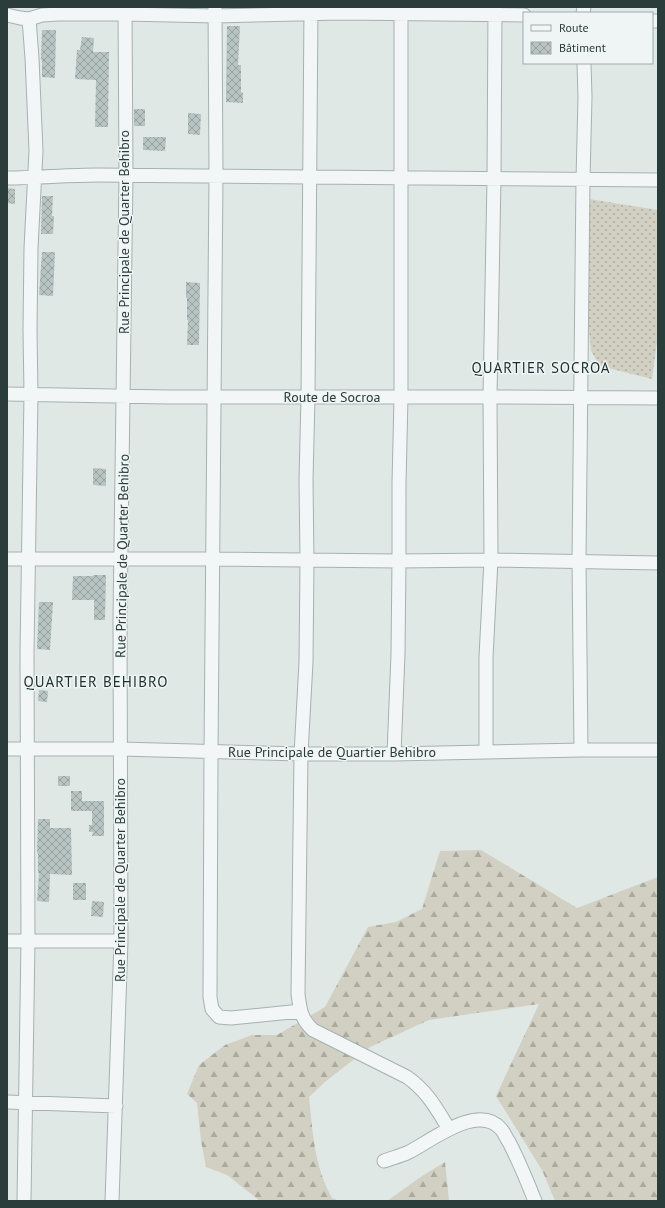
<svg xmlns="http://www.w3.org/2000/svg" width="665" height="1208" font-family="'PT Sans',sans-serif">
<style>
.grass{fill:url(#grass-dots)}
.forest{fill:url(#forest-firs)}
.building{fill:url(#building-cross-hatch)}
.lines{fill:none;stroke-linecap:round;stroke-linejoin:round}
.minor-casing{stroke:#a6b1af;stroke-width:15}
.minor{stroke:#f2f6f6;stroke-width:13}
.labels{text-anchor:middle;stroke-width:3;stroke-linejoin:round;paint-order:stroke}
.street-label{font-size:14px;fill:#2a3d3b;stroke:#eff5f4}
.neighbourhood-label{font-size:15px;letter-spacing:1px;fill:#1c2e2c;stroke:#eff5f4}
</style>
<defs>
<pattern id="grass-dots" width="8" height="8" patternUnits="userSpaceOnUse"><rect width="8" height="8" fill="#d1d0c2"/><path d="M2 2h.1M6 6h.1" fill="none" stroke="#aaaa9f" stroke-width="1.8" stroke-linecap="round"/></pattern>
<pattern id="forest-firs" width="22" height="20" patternUnits="userSpaceOnUse"><rect width="22" height="20" fill="#d1d0c2"/><path d="M5 1l3.5 6h-7zM16 11l3.5 6h-7z" fill="#aaaa9f"/></pattern>
<pattern id="building-cross-hatch" width="8" height="8" patternUnits="userSpaceOnUse"><rect width="8" height="8" fill="#b8c4c2"/><path d="M0 0l8 8M0 8l8-8" fill="none" stroke="#96a09f"/></pattern>
</defs>
<rect width="100%" height="100%" fill="#e0e8e6"/>
<path class="grass" d="M589 199 658 210 657 342 652 379 600 366 591 351 586 292Z"/>
<path class="forest" d="M481 850 577 908 658 877V1201H555L542 1170 496 1096 539 1004 429 1020 370 1047 326 1081 309 1097C313 1134 314 1165 332 1198L340 1201H260L227 1175 206 1167 201 1141 197 1103 187 1094 199 1065 225 1045 252 1035H277L325 1007 368 927 396 922 422 909 440 851Z
M445 1162 449 1201H387L422 1176Z"/>
<path class="building" d="M227 26H240L238 65H241V92L243 93V103L226 102Z
M42 30H56L55 78 42 77V60H41Z
M82 37 94 38 93 52H109L108 127H95L96 80 75 79 77 50H80Z
M134 109H145V126H134Z
M188 113 201 114 200 135 188 134Z
M143 137H166L165 151 143 150Z
M7 188 15 189V204L7 203Z
M42 196H53L52 216H54L53 234H41Z
M42 252H55L53 296 39 295Z
M186 282 200 283 199 345H187L188 320H187V298H186Z
M93 468 106 469V486L93 485Z
M93 575H106L105 620H94V600H72L73 576H93Z
M39 602H53L50 650 37 649Z
M39 690 48 691 47 702 38 701Z
M58 776H70V786H58Z
M71 791H82V801H104V836H92L93 832H89V825H92V811H71Z
M38 819H50V828H71L72 875 50 874 49 902 37 901 39 873H38V853H37Z
M73 883H86V900H73Z
M92 901 104 902 103 917 91 916Z"/>
<g class="lines">
<g class="minor-casing">
<path id="minor" d="M215 7 216 176 211 752 210 997 212 1009 219 1017 231 1018 301 1011
M311 7 308 397 306 480 307 561 306 662 301 754 298 994C300 1010 301 1019 313 1030L407 1077C428 1092 436 1108 449 1129
M583 13 584 7
M7 15 20 18 29 19 42 15 59 14H125L215 16 340 13 524 15
M652 21H658
M7 178C37 178 67 175 98 175L658 180
M7 394 167 397H490L658 398
M7 559H213L399 561 491 560 490 397 494 178 495 7
M7 749H121L301 754H394L581 750H658
M581 750 579 561 583 179 585 97 584 63
M486 752V657L491 560 658 563
M394 754 398 654 399 561V483L401 398V7
M7 941H121
M7 1102 116 1106
M384 1161C392 1158 400 1156 407 1153 430 1142 478 1102 501 1129 504 1132 506 1138 509 1142 519 1161 527 1181 535 1201
M24 1201 28 941 27 653 31 394 30 330 31 248 36 151 32 58 29 19
M112 1201 121 941 120 620 126 175 125 7"/>
</g>
<use href="#minor" class="minor"/>
</g>
<g class="labels">
<g class="street-label">
<text transform="translate(124 232) rotate(-90)" y="5">Rue Principale de Quarter Behibro</text>
<text x="332" y="402">Route de Socroa</text>
<text transform="translate(122 556) rotate(-89)" y="5">Rue Principale de Quarter Behibro</text>
<text x="332" y="757">Rue Principale de Quartier Behibro</text>
<text transform="translate(120 880) rotate(-90)" y="5">Rue Principale de Quarter Behibro</text>
</g>
<g class="neighbourhood-label">
<text x="541" y="373">QUARTIER SOCROA</text>
<text x="96" y="687">QUARTIER BEHIBRO</text>
</g>
</g>
<rect width="665" height="1208" fill="none" stroke="#2a3d3b" stroke-width="16"/>
<rect x="523" y="12" width="130" height="52" fill="#eff5f4" stroke="#a0abaa"/>
<rect x="531" y="25" width="20" height="6" fill="#f2f6f6" stroke="#a0abaa"/>
<text x="559" y="32" font-size="12" fill="#2a3d3b">Route</text>
<rect x="531" y="42" width="20" height="12" fill="url(#building-cross-hatch)" stroke="#a0abaa"/>
<text x="559" y="52" font-size="12" fill="#2a3d3b">Bâtiment</text>
</svg>
